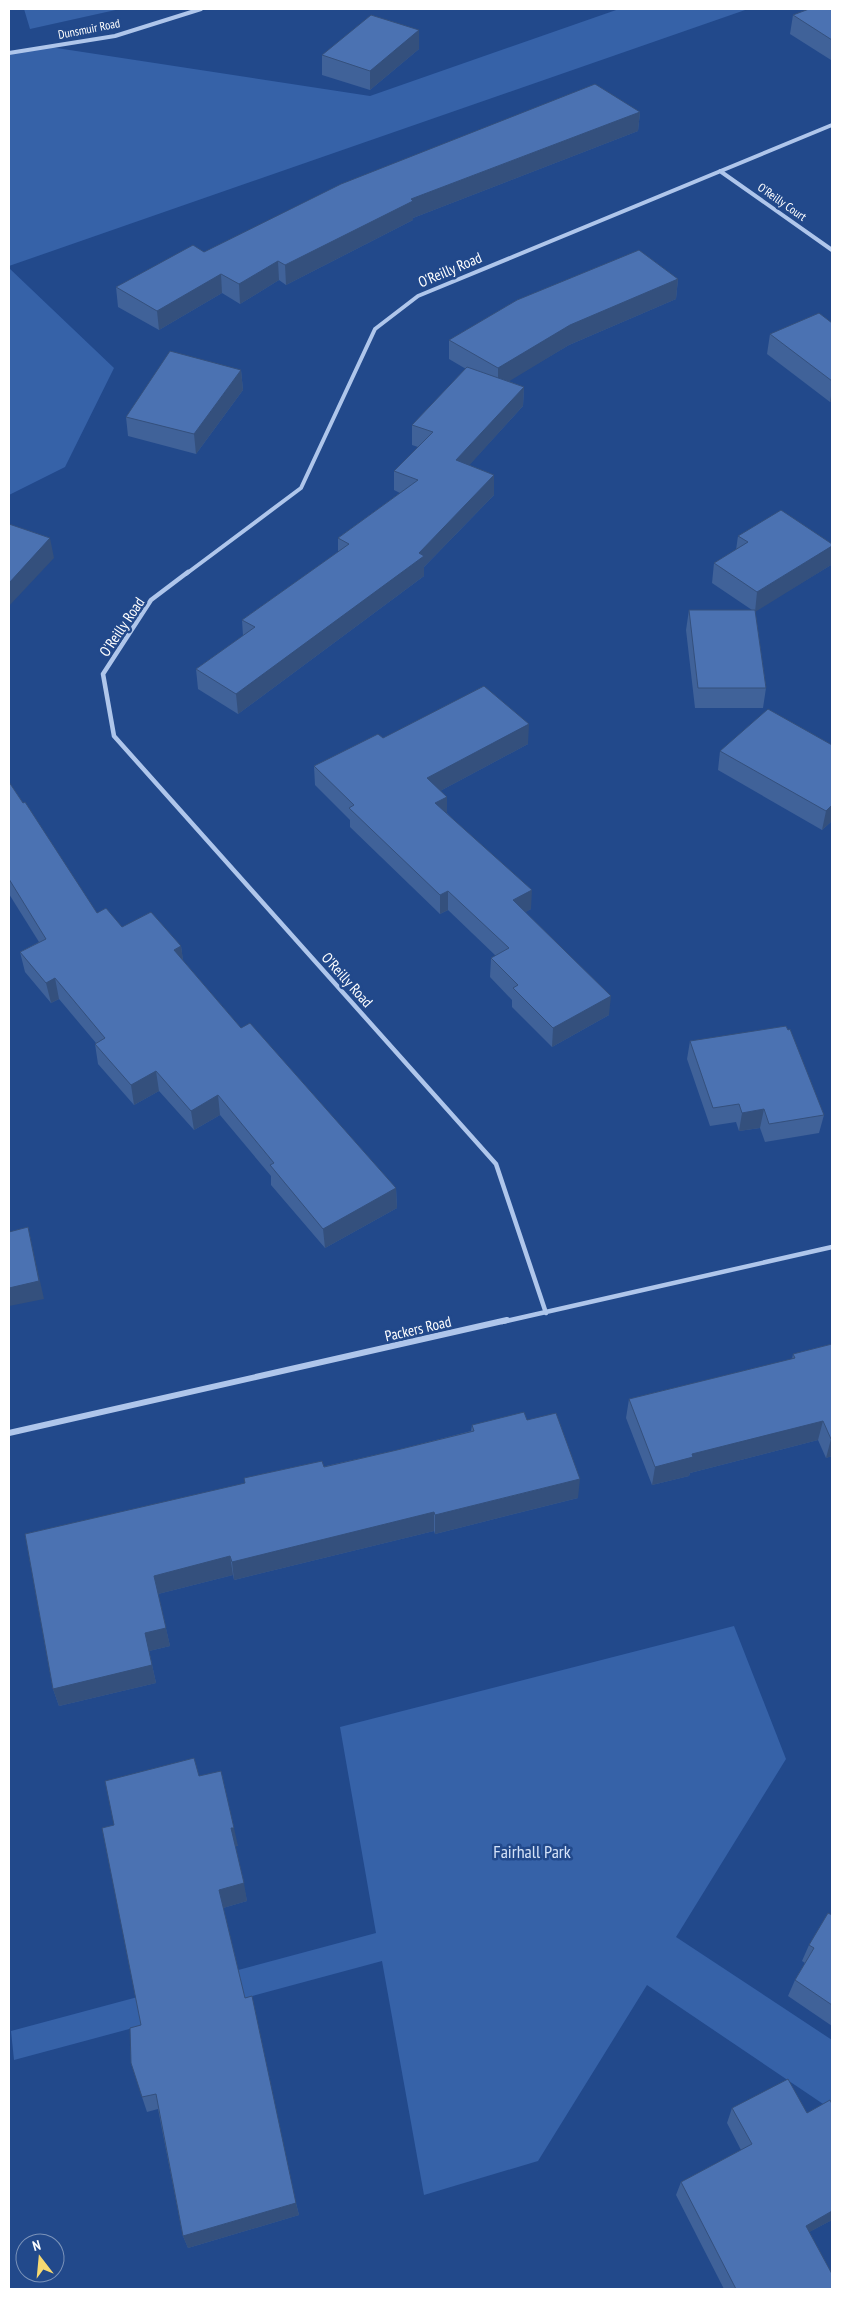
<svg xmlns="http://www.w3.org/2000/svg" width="841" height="2298" font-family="'PT Sans Narrow',sans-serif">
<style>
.green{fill:#3662a8}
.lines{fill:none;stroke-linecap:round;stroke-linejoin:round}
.street-far2{stroke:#afc6eb;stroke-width:4}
.street-far1{stroke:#afc6eb;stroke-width:4.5}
.street{stroke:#afc6eb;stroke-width:6}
.wall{fill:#406299}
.shaded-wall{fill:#34507d}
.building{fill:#4b72b2;stroke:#34507d}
.labels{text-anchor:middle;stroke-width:5;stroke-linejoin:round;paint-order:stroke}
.far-street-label{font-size:12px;fill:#fff;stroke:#22498b}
.street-label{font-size:15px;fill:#fff;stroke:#22498b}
.near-park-label{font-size:18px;fill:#d4e2f8;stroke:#22498b}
</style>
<rect width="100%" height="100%" fill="#22498b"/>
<path class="green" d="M24 9H120L30 29Z
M619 9H748L9 266V52L50 47 370 96Z
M9 268 114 368 65 467 9 495Z
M734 1626 786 1759 676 1937 832 2040V2110L647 1985 538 2161 424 2195 382 1961 14 2060 11 2031 376 1933 340 1727Z"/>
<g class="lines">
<path class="street-far2" d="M9 53 115 36 201 9
M720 171 832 250
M186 574 301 488 375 329 418 296 832 125"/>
<path class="street-far1" d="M188 572 151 600 103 674 114 736 496 1164 546 1313
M502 1322 832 1247"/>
<path class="street" d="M9 1433 507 1320"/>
</g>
<path class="wall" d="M832 9V59L831 60 790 34 793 15Z
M419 49 370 90 322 75V55Z
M640 112 638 131 413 218V220L286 285 279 280 240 304 222 293 159 330 118 307 116 287 204 252Z
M678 279 676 299 569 345 508 381 524 387 523 406 469 465 494 475V495L424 567V576L238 714 198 689 196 669 243 636 242 620 338 552V538L400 493 394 490V471L418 447 412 445V425L466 369 449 359V340Z
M832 323V401L830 402 767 354 770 334Z
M241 370 243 390 196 454 128 436 126 417Z
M738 536 831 565 755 611 766 688 763 708H695L686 630 689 610H752L712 583 714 563 736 550Z
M383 738 528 744 440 791 447 813 531 909 525 912 609 1015 552 1047 512 1007V1000L490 977 491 958 496 956 448 910 440 914 350 827V820L315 785 314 766Z
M832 745V821L822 830 718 770 720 751Z
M9 782 97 913 122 927 181 946 183 961 241 1028 396 1188 397 1208 325 1248 271 1185V1176L220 1115 194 1130 159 1091 134 1105 98 1064 95 1044 96 1043 59 999 51 1003 25 972 20 952 39 942 9 894Z
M690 1041 824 1115 819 1133 765 1142 760 1128 739 1131 736 1122 710 1126 687 1059Z
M832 1344V1456L826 1458 818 1440 690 1473 689 1476 652 1485 626 1418 629 1399 792 1359 793 1354Z
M527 1420 578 1498 435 1534 434 1531 234 1580 233 1575 158 1594 170 1646 149 1651 156 1683 59 1706 53 1689 25 1534 397 1450 471 1431 472 1425Z
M199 1776 238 1846H235L247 1901 223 1908 245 1998 299 2215 188 2248 183 2236 158 2109 147 2112 142 2097 141 2025 114 1825Z
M832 1915V2026L788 1996 795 1980 805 1963 802 1961 809 1945Z
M732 2108 807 2113 832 2220 809 2232 832 2289H724L676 2195 681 2182 741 2150 727 2123Z"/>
<path class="shaded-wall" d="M419 30V49L370 90V71Z
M640 112 638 131 413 218V220L286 285 285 265 411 199Z
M278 261 279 280 240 304 239 284Z
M221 274 222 293 159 330 157 311Z
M678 279 676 299 569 345 498 388V368L570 325Z
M241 370 243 390 196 454 194 434Z
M524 387 523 406 456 480V460Z
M832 390V401L830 402Z
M494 475V495L424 567V576L238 714 236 694 419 553Z
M50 538 54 558 9 606V583Z
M832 546V556L831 565 755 612 757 592Z
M529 724 528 744 427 798V778Z
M447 797V817L435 803Z
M832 805V821L822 830 826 811Z
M532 890 531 909 512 920 513 900Z
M448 891V910L440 914V895Z
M181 946 184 967 174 950Z
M55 978 59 999 51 1003 46 983Z
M611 996 609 1015 552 1047 553 1028Z
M156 1071 159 1091 134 1105 131 1085Z
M218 1095 220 1115 194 1130 191 1111Z
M764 1109 760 1128 739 1131 742 1113Z
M396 1188 397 1208 325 1248 323 1229Z
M28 1227 44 1299 9 1306V1288Z
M823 1421 818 1440 690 1473 689 1476 652 1485 655 1467 692 1454Z
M831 1439H832V1456L826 1458Z
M580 1479 578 1498 435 1534V1515Z
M434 1512V1531L234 1580 232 1562Z
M230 1556 233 1575 158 1594 154 1576Z
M166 1628 170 1646 149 1651 156 1683 59 1706 53 1689 145 1633Z
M231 1828H234L238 1846H235Z
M244 1883 247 1901 223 1908 219 1890Z
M296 2203 299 2215 188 2248 183 2236Z
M832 2211V2220L798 2238 806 2226Z"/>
<path class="building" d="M809 9H832V40L793 15Z
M371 15 419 30 370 71 322 55Z
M595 84 640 112 411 199 413 201 285 265 278 261 239 284 221 274 157 311 116 287 193 245 204 252 341 184Z
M639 250 678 279 570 325 498 368 449 340 517 300Z
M819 313 832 323V381L770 334Z
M170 351 241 370 194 434 126 417Z
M467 367 524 387 456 460 494 475 419 553 424 556 236 694 196 669 255 627 242 620 349 544 338 538 418 480 394 471 433 432 412 425Z
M781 510 832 544V546L757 592 714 563 748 542 738 536Z
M9 524 50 538 9 583Z
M689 610H755L766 688H698Z
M484 686 529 724 427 778 447 797 435 803 532 890 513 900 611 996 553 1028 513 988 518 985 491 958 509 948 448 891 440 895 349 808 354 805 314 766 378 734 383 738Z
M768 709 832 745V805L826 811 720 751Z
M9 782 23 803 25 802 97 913 106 908 122 927 151 912 181 946 174 950 241 1028 250 1023 396 1188 323 1229 270 1165 274 1163 218 1095 191 1111 156 1071 131 1085 95 1044 105 1038 55 978 46 983 20 952 46 939 9 879Z
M786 1026 788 1030 790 1029 824 1115 769 1124 764 1109 742 1113 739 1104 713 1108 690 1041Z
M28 1227 39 1281 9 1288V1232Z
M832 1344V1439H831L823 1421 692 1454 693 1457 655 1467 629 1399 795 1358 793 1354Z
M524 1412 527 1420 556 1413 580 1479 435 1515 434 1512 232 1562 230 1556 154 1576 166 1628 145 1633 152 1665 53 1689 25 1534 245 1483 244 1478 322 1461 324 1467 397 1450 474 1431 472 1425Z
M194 1758 199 1776 221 1771 234 1828H231L244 1883 219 1890 245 1998 252 1996 296 2203 183 2236 156 2094 142 2097 131 2063 130 2028 141 2025 102 1828 114 1825 105 1781Z
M828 1913 832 1915V2005L795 1980 814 1948 809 1945Z
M788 2079 807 2113 830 2100 832 2104V2211L806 2226 832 2274V2289H736L681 2182 752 2144 732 2108Z"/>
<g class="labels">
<g class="far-street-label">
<text transform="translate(89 29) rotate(-11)" y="4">Dunsmuir Road</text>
<text transform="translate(782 202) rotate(35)" y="4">O'Reilly Court</text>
</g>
<g class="street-label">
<text transform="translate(450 270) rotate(-23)" y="5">O'Reilly Road</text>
<text transform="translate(122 627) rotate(-56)" y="5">O'Reilly Road</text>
<text transform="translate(347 980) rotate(48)" y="5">O'Reilly Road</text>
<text transform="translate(418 1329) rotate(-13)" y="5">Packers Road</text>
</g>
<g class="near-park-label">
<text x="532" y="1858">Fairhall Park</text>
</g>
</g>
<rect width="841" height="2298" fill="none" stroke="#ffffff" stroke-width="20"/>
<g transform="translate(40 2258) rotate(344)"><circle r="24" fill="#22498b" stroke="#7a92b9"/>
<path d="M0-4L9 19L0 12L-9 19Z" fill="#f7d971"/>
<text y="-8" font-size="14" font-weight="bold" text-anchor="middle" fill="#ffffff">N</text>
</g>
</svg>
